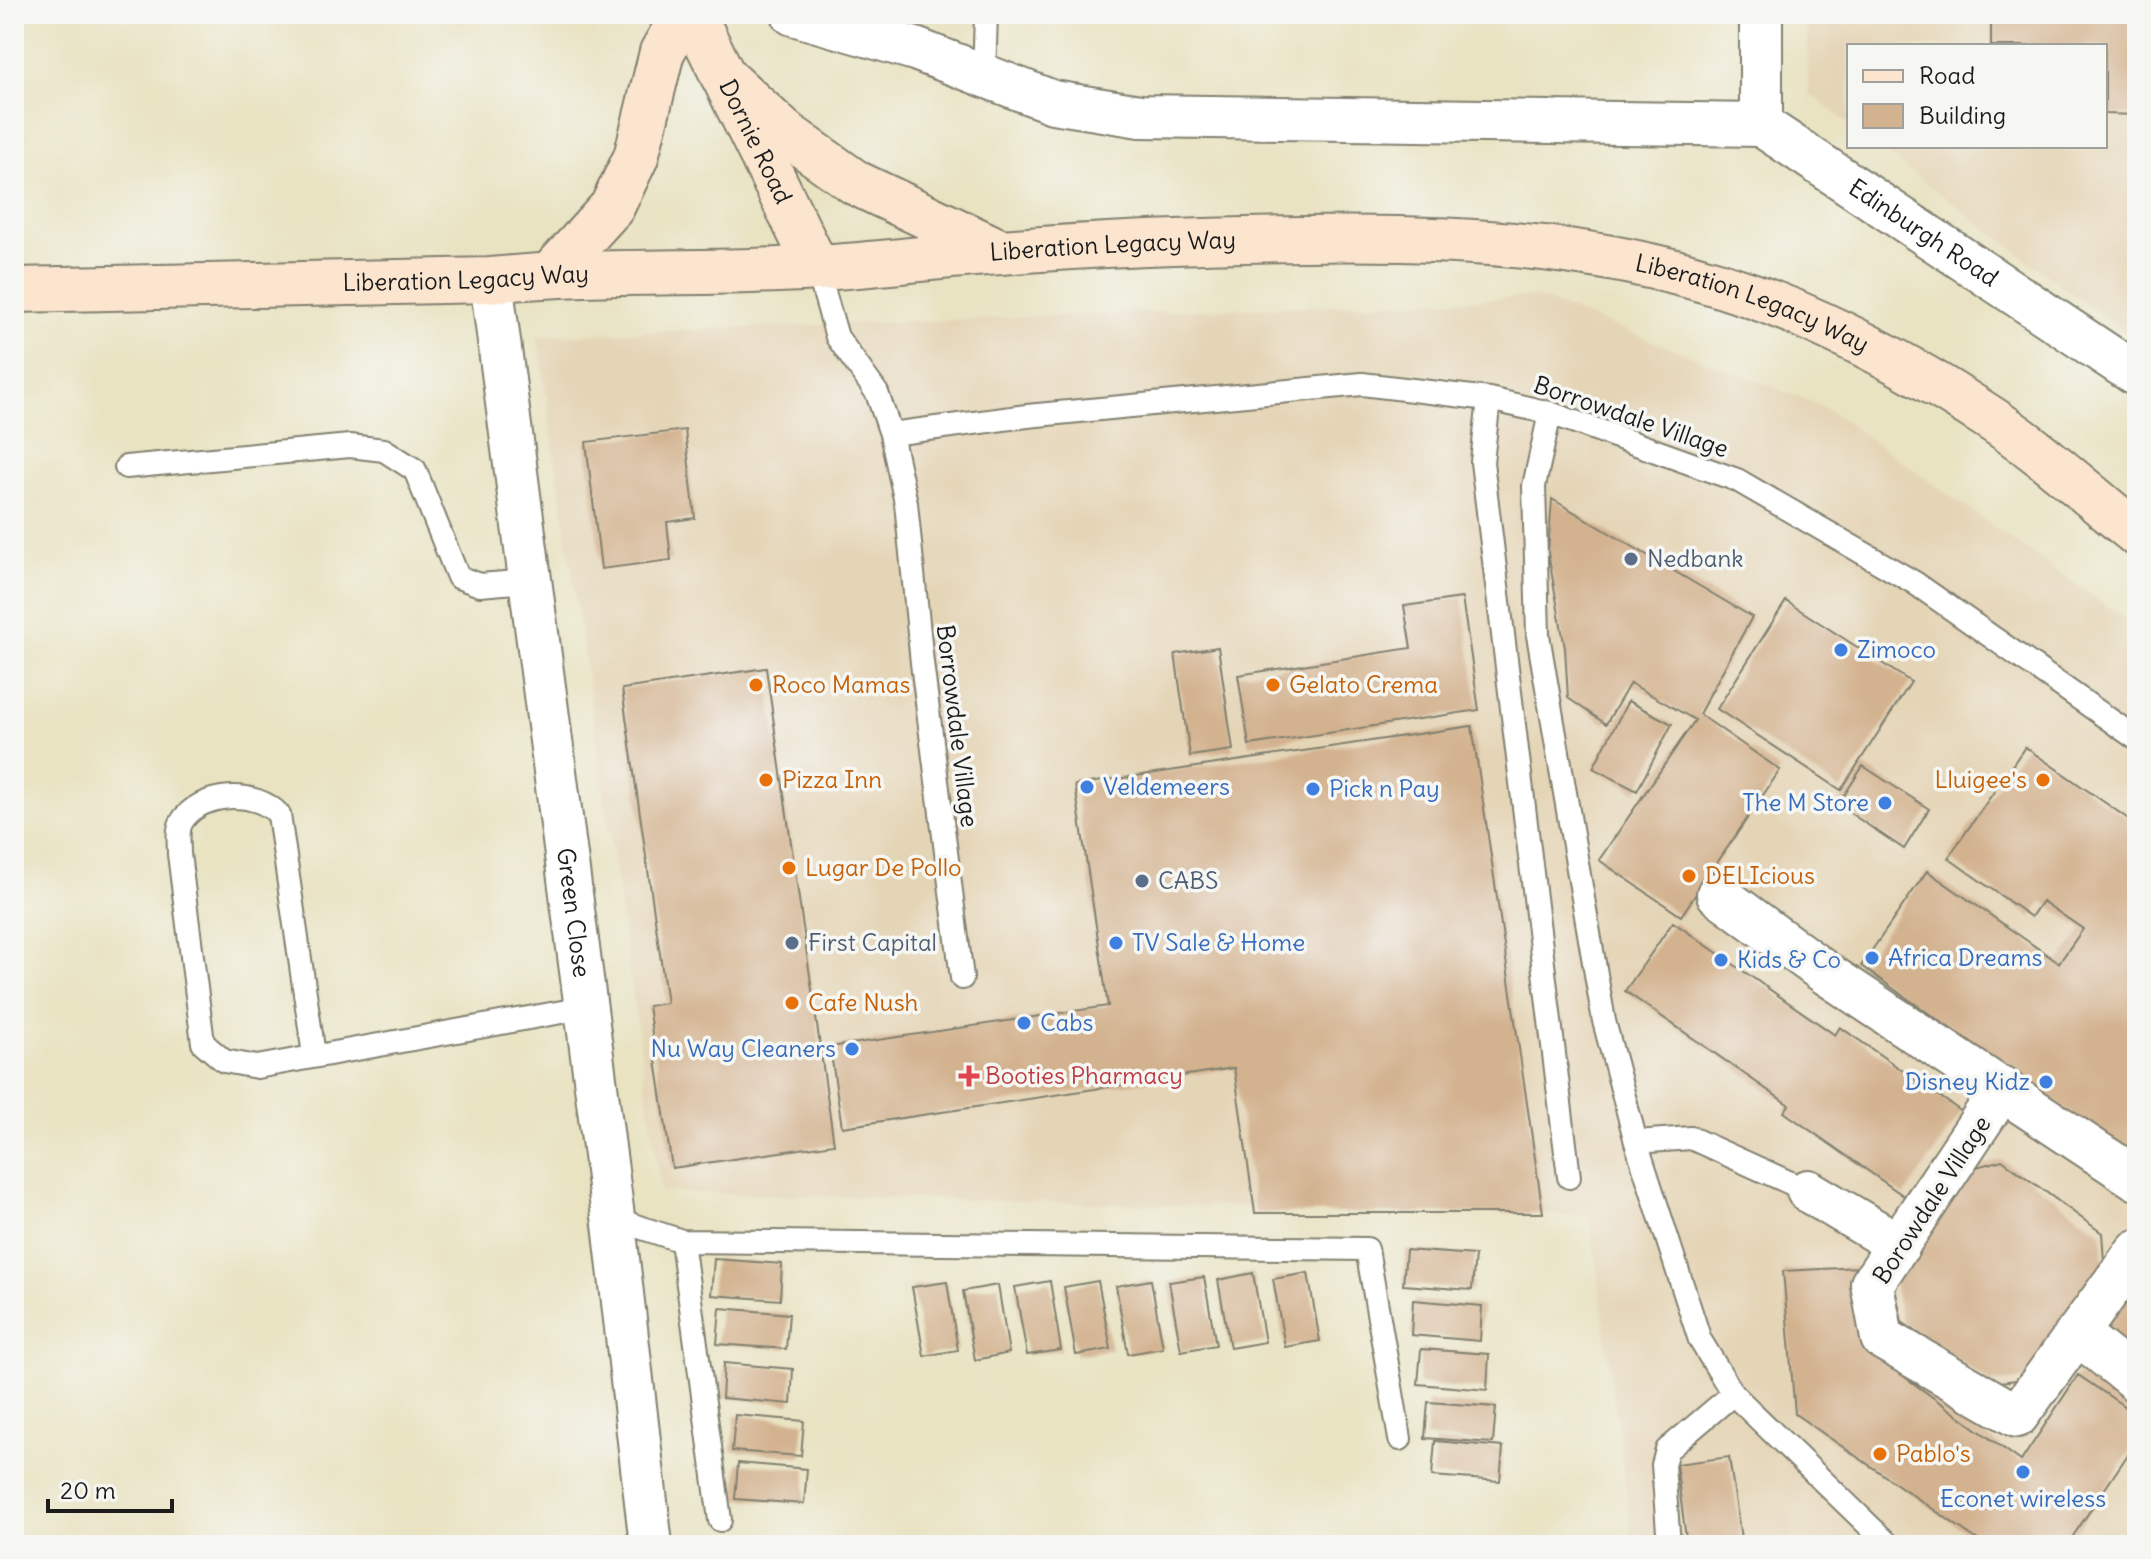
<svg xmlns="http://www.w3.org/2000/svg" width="2151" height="1559" font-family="Delius,sans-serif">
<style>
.built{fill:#e5d5b7}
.building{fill:#d3b28f}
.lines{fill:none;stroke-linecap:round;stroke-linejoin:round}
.lane-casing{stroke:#82806f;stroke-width:26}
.street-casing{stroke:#82806f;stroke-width:46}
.secondary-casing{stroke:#82806f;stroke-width:48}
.lane{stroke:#fff;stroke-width:22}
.street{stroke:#fff;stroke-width:42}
.secondary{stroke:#fbe5cf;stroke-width:44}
.service-dot{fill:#5c6f8a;stroke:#f6f6f2;stroke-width:3}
.shop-dot{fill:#3f7fe0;stroke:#f6f6f2;stroke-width:3}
.food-dot{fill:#e8710a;stroke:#f6f6f2;stroke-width:3}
.health-dot{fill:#e0444e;stroke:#f6f6f2;stroke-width:3}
.labels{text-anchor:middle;stroke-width:7;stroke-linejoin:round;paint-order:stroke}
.street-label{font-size:24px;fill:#1c1c1c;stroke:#f6f6f2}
.service-label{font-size:24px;fill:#4e5e75;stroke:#f6f6f2;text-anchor:start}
.shop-label{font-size:24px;fill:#366cbe;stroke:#f6f6f2;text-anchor:start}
.food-label{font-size:24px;fill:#c56008;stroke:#f6f6f2;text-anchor:start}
.health-label{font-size:24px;fill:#be3a42;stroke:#f6f6f2;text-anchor:start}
</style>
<rect width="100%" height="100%" fill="#f6f6f2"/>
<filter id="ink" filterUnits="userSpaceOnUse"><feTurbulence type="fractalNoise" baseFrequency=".0125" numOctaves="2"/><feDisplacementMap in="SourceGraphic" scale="16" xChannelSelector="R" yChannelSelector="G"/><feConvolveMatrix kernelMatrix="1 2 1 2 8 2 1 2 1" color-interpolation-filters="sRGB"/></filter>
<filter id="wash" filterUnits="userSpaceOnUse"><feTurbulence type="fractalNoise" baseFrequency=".006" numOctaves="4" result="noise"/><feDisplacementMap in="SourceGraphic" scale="32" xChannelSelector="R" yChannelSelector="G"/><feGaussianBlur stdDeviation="1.8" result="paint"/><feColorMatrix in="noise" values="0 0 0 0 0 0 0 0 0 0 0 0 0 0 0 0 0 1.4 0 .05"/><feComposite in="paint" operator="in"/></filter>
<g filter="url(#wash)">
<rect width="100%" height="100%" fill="#e9e3c2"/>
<path class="built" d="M1807 14H2137V342L1877 146H2105V46H1849V124L1808 93Z
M1537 297 1825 407 2137 628V1545H1481L1632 1536 1590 1216 661 1192 538 336Z"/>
<g id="blocks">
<path class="building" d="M1991 14H2137V115L2105 114V46H1991Z
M685 430 695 518 667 522 671 560 601 569 586 442Z
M1552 499 1752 617 1699 714 1780 770 1681 916 1599 860 1695 720 1630 683 1606 724 1568 698 1565 648 1548 553Z
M1462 598 1479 710 1249 745 1238 675 1411 648 1404 606Z
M1786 601 1911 682 1841 790 1717 709Z
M1218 647 1233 750 1190 756 1175 654Z
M766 668 834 1144 672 1168 648 1006 667 1003 622 689Z
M1628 701 1672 724 1637 791 1593 768Z
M1472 726 1543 1213H1255L1234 1068 842 1127 830 1047 1108 1006 1075 785Z
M2025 747 2137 825V1159L1861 966 1927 871 2059 963 2083 929 2042 901 2031 917 1948 858Z
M1863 766 1929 809 1904 849 1838 805Z
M1673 922 1835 1035 1840 1027 1962 1112 1904 1196 1784 1112 1789 1105 1625 991Z
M2002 1160 2102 1233 2105 1275 2033 1378 1992 1383 1902 1322 1891 1269 1954 1173Z
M1406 1250 1475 1255 1472 1290 1403 1285Z
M714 1259 782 1264 780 1300 711 1295Z
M1860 1267 1866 1349 2021 1461 2078 1375 2137 1415V1441L2067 1545H1985L1795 1414 1783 1271Z
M1253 1273 1265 1342 1230 1348 1218 1280Z
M1308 1273 1320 1341 1285 1347 1273 1279Z
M1204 1277 1216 1345 1181 1351 1169 1282Z
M1151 1280 1163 1348 1128 1354 1116 1286Z
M1050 1281 1061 1350 1027 1355 1015 1287Z
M1098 1281 1111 1349 1076 1355 1064 1287Z
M947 1282 958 1350 924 1356 912 1287Z
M2137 1282V1353L2103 1326Z
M998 1285 1009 1353 975 1360 963 1291Z
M1413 1300 1482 1306 1480 1341 1411 1335Z
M720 1308 789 1314 786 1349 717 1344Z
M1421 1349 1489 1354 1487 1390 1418 1384Z
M724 1363 793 1369 791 1404 722 1398Z
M1428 1402 1496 1407 1493 1443 1425 1438Z
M735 1415 804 1421 801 1456 732 1451Z
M1435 1441 1503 1447 1500 1481 1432 1476Z
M1729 1457 1742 1545H1687L1676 1464Z
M738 1463 807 1469 804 1504 735 1499Z"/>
</g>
</g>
<g filter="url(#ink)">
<use href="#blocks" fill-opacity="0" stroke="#82806f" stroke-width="2"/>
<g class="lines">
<g class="lane-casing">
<path id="lane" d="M984 77 986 14
M817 268 837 337 877 393 891 434 906 503 922 663 962 978
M1489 399 1482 462 1569 1177
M1550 413 1534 486 1538 635 1604 1021 1636 1142 1700 1340 1733 1394 1889 1545
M891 434 1027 416 1362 384 1489 399 1550 413 1737 480 1915 583 2137 739
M126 467 350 446 384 450 415 470 458 577 480 585 529 581
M314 1055 279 815C257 789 199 791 181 823 177 831 179 844 179 854L203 1043 224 1061 257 1067 584 1008
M1636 1142 1691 1138 1808 1191
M614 1224H630L682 1241 1367 1249 1400 1439
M682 1241 720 1520
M1669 1545 1663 1465 1667 1450 1733 1394"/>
</g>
<g class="street-casing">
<g id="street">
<path d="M793 14 915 49 1053 102 1140 116 1761 125"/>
<path id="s1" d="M1761 14V125L2137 375"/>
<path id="s2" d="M491 280 614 1224 651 1545"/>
<path d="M1718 894 1827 974 2137 1179"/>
<path d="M2003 1088 1872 1284 1882 1338 2017 1416 2137 1251"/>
<path d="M1808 1191 1899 1245"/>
<path d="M2077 1333 2137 1381"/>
</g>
</g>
<g class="secondary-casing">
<g id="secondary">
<path id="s3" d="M693 14 817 268"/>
<path d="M723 76 784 132 856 183 999 251"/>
<path d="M551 274 612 207 636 157 662 52 684 14"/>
<path id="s4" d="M14 290 491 280C600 269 710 275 820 268 880 264 940 256 1001 252 1102 244 1203 240 1304 239 1484 236 1655 246 1821 324 1878 350 1935 382 1987 416 2040 450 2088 495 2137 534"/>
</g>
</g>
<use href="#lane" class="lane"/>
<use href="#street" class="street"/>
<use href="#secondary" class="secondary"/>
</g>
</g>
<g class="service-dot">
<circle cx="1631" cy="559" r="8"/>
<circle cx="1142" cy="881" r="8"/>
<circle cx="792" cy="943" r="8"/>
</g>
<g class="shop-dot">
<circle cx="1841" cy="650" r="8"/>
<circle cx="1087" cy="787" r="8"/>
<circle cx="1313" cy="789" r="8"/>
<circle cx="1885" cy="803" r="8"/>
<circle cx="1116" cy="943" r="8"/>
<circle cx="1872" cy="958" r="8"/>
<circle cx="1721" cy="960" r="8"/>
<circle cx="1024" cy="1023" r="8"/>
<circle cx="852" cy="1049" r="8"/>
<circle cx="2046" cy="1082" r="8"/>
<circle cx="2023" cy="1472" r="8"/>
</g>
<g class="food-dot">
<circle cx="756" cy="685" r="8"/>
<circle cx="1273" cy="685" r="8"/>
<circle cx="766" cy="780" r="8"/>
<circle cx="2043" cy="780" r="8"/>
<circle cx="789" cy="868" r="8"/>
<circle cx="1689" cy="876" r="8"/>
<circle cx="792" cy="1003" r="8"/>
<circle cx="1880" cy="1454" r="8"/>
</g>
<path class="health-dot" d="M965 1064h8v8h8v8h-8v8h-8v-8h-8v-8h8z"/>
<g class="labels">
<g class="street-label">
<text dy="8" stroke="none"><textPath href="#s3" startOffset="142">Dornie Road</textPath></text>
<text dy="8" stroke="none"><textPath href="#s1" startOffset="306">Edinburgh Road</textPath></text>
<text dy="8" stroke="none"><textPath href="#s4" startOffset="1100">Liberation Legacy Way</textPath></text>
<text dy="8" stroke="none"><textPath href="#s4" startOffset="452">Liberation Legacy Way</textPath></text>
<text dy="8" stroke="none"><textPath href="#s4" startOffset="1748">Liberation Legacy Way</textPath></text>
<text transform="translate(1631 417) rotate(19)" y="8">Borrowdale Village</text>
<text transform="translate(957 726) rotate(83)" y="8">Borrowdale Village</text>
<text dy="8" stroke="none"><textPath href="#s2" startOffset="638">Green Close</textPath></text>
<text transform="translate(1932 1200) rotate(-57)" y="8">Borowdale Village</text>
</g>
<g class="service-label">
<text x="1647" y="567">Nedbank</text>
<text x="1158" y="889">CABS</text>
<text x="808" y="951">First Capital</text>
</g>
<g class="shop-label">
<text x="1857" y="658">Zimoco</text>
<text x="1103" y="795">Veldemeers</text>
<text x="1329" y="797">Pick n Pay</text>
<text x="1869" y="811" text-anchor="end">The M Store</text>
<text x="1132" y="951">TV Sale &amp; Home</text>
<text x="1888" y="966">Africa Dreams</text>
<text x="1737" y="968">Kids &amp; Co</text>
<text x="1040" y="1031">Cabs</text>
<text x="836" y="1057" text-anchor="end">Nu Way Cleaners</text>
<text x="2030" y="1090" text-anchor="end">Disney Kidz</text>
<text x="2023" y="1507" text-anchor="middle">Econet wireless</text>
</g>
<g class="food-label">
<text x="772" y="693">Roco Mamas</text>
<text x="1289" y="693">Gelato Crema</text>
<text x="782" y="788">Pizza Inn</text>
<text x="2027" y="788" text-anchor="end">Lluigee's</text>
<text x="805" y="876">Lugar De Pollo</text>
<text x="1705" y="884">DELIcious</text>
<text x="808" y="1011">Cafe Nush</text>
<text x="1896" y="1462">Pablo's</text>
</g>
<g class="health-label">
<text x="985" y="1084">Booties Pharmacy</text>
</g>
</g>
<rect width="2151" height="1559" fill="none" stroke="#f6f6f2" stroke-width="48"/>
<rect x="1847" y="44" width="260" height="104" fill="#f6f6f2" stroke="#9f9f9c" stroke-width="2"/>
<rect x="1863" y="70" width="40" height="12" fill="#fbe5cf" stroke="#9f9f9c" stroke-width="2"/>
<text x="1919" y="84" font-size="24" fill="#1c1c1c">Road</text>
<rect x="1863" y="104" width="40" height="24" fill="#d3b28f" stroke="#9f9f9c" stroke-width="2"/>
<text x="1919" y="124" font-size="24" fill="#1c1c1c">Building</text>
<path d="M48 1499v12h124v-12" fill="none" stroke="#1c1c1c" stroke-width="4"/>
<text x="60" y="1499" font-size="24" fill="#1c1c1c" stroke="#f6f6f2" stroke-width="6" paint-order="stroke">20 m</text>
</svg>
